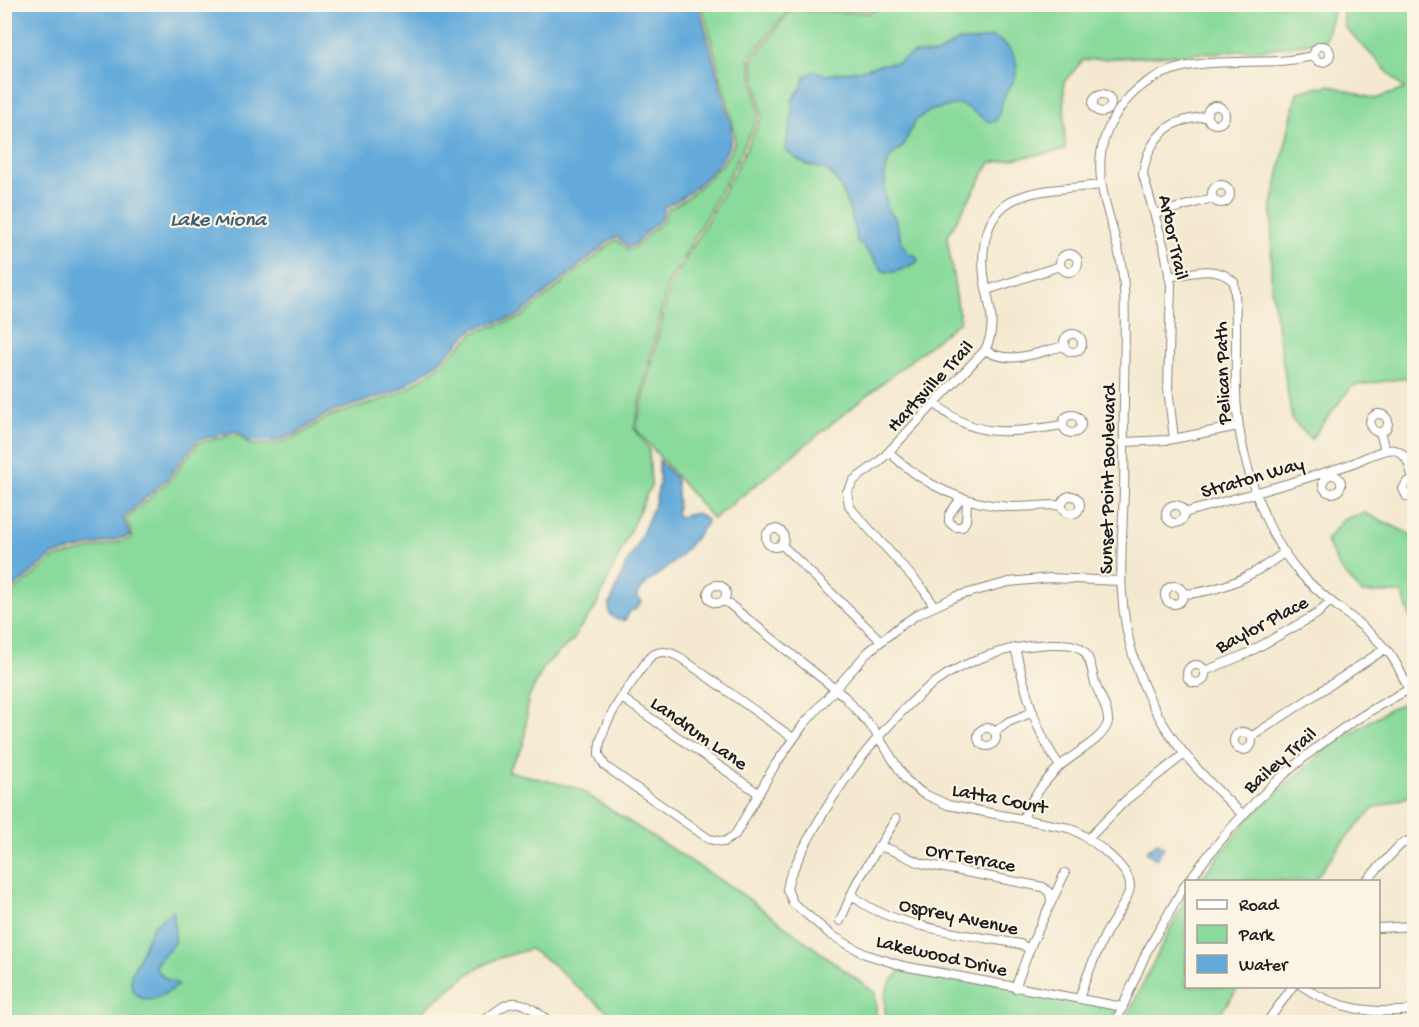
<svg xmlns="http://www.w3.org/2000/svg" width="1419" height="1027" font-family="'Gochi Hand',sans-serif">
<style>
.green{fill:#89da9b;stroke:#527b5c;stroke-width:1.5}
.water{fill:#63aada;stroke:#40637b;stroke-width:1.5}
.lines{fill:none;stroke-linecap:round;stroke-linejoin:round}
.minor-casing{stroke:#888276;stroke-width:10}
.minor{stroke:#fff;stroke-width:8}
.labels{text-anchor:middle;stroke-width:4.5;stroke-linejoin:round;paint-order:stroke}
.street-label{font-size:20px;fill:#1c1c1c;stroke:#fcf5e5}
.water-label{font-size:21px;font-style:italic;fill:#3c5c71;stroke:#fcf5e5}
</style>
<rect width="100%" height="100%" fill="#fcf5e5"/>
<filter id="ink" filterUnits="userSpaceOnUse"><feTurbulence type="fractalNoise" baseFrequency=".0167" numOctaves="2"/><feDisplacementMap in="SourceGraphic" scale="12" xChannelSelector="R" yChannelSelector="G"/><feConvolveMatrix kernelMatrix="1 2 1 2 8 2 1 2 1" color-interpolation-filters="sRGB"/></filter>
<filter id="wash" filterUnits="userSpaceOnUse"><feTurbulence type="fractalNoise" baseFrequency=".008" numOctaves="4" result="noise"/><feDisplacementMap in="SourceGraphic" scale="24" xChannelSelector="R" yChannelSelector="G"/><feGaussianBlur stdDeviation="1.35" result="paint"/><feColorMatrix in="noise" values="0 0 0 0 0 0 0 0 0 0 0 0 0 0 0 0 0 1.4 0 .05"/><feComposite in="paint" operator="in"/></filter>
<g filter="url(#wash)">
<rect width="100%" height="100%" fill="#f4e9d0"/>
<path class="green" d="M883 4 1335 5 1325 41 1260 50 1083 60 1064 82 1065 150 990 163 947 237 960 321 713 519 636 429 670 287 733 175 762 116 752 60 791 10 870 13Z
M702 5H878L870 10 791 7 749 58 759 115 730 174 667 286 634 428 649 449 651 485 594 610 579 629 574 639 545 665 528 699 525 736 522 748 507 771 577 788 742 894 875 993 877 1022H621L577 987 553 964 530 949 496 959 471 972 409 1022H5V599L54 558 131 539 132 535 126 519 168 482 199 443 238 434 250 445 275 444 298 436 328 417 399 394 439 366 475 332 520 318 613 242 617 240 628 250 638 246 645 237 664 220 668 208C686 203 729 162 734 143 735 138 734 130 733 124Z
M1342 5H1414V387L1406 378 1352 386 1311 439 1292 420 1271 286 1272 205 1297 92 1329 85 1375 99 1404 89 1344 26Z
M1365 513 1414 536V629L1402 593H1362L1339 567 1326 541 1343 519Z
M1414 699V795L1374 808 1341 844 1314 881H1199L1249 818 1326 749 1389 709Z
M1186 897V986L1239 987 1214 1022H1124Z
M901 965 1119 1006 1113 1022H886C885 1005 881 986 898 975Z"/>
<path class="water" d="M5 4 699 5 731 125C731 131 733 138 730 144 723 164 686 200 665 206L662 218 643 235 636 244 628 247 618 237 612 239 518 316 473 329 438 363 397 391 327 414 296 434 274 441 249 442 238 431 198 440 166 480 123 518 130 536 53 555 5 595Z
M992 37C1011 44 1023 62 1013 82 1011 88 1005 93 1003 99 1000 107 1001 114 995 121L989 122 965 106 957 104 930 111 915 121 903 146 890 157 885 174V195L888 211 895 218 902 244 910 255H915L918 260 917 262C907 267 895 275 883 271L863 246 857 241C855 224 842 179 826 170 821 168 813 167 808 165 799 162 792 156 785 150L792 115V100L801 88 805 77 814 71 826 75 865 69 882 64 897 63 913 53 937 54 957 41H973Z
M659 460 676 479 678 504 676 513 679 517 696 513 707 520V523C697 535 687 549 676 560 663 573 645 580 636 596L642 601 635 610H631L625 620C618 622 613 618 609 613V606L626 564 636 548 655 503 659 485Z
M1157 842 1164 847 1156 859 1146 852 1150 847 1152 848Z
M172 911 174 912 175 942 157 963 155 968C162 975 167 982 177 983L178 986 161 996 150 1000 141 998 134 992 131 984V975L153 926Z"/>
</g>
<g filter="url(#ink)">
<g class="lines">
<g class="minor-casing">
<path id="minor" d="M1314 54a8 8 0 1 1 16 0a8 8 0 1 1-16 0Z
M1093 103a9 9 0 1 1 18 0a9 9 0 1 1-18 0Z
M1207 115a9 9 0 1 1 18 0a9 9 0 1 1-18 0Z
M1212 194a9 9 0 1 1 18 0a9 9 0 1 1-18 0Z
M1155 214 1213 198
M1060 263a9 9 0 1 1 18 0a9 9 0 1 1-18 0Z
M1169 277C1192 273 1216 264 1234 282 1238 318 1235 355 1236 392 1237 448 1261 528 1298 571 1325 602 1363 621 1390 654 1398 664 1403 678 1409 690
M987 290 1060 266
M1064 343a9 9 0 1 1 18 0a9 9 0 1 1-18 0Z
M985 350C1010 366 1038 352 1064 346
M935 403C975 441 1014 432 1063 425
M1370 423a9 9 0 1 1 18 0a9 9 0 1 1-18 0Z
M1063 424a9 9 0 1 1 18 0a9 9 0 1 1-18 0Z
M1380 432 1385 450
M1174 439 1168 388 1171 285 1165 251 1143 175C1145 155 1155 134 1174 124 1184 119 1197 118 1207 116
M1124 442 1168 440 1238 426
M889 452C923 485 962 504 1010 507 1027 507 1044 505 1061 505
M1323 484a9 9 0 1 1 18 0a9 9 0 1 1-18 0Z
M1414 480 1407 482 1403 489 1407 497 1414 498
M1062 505a9 9 0 1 1 18 0a9 9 0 1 1-18 0Z
M961 498 949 515V522L955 527H962L966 521 967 501
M1166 514a9 9 0 1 1 18 0a9 9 0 1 1-18 0Z
M1184 513C1238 497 1294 483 1348 465 1360 461 1384 447 1395 450 1409 455 1410 468 1413 480
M766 538a9 9 0 1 1 18 0a9 9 0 1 1-18 0Z
M781 544 881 641
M708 594a9 9 0 1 1 18 0a9 9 0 1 1-18 0Z
M1165 595a9 9 0 1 1 18 0a9 9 0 1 1-18 0Z
M1183 594C1222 592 1254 575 1285 552
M724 600 845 697 874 730 906 780 922 793 948 805 1069 828C1086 835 1130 866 1130 886 1130 898 1111 923 1105 935 1095 956 1086 977 1079 999
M934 606 924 590 853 511 849 505 847 492 854 480 879 462 985 350C996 329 991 311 986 288 979 253 983 208 1023 196 1046 188 1077 188 1101 185
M1015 648C1025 688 1035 733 1060 766
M1187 674a9 9 0 1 1 18 0a9 9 0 1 1-18 0Z
M1205 671 1246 654 1317 614 1330 601
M622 698 758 793
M978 737a9 9 0 1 1 18 0a9 9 0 1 1-18 0Z
M1234 741a9 9 0 1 1 18 0a9 9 0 1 1-18 0Z
M995 732 1008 722 1033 712
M1251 737 1385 649
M793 738 681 658C669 651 659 649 649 658 632 683 598 724 599 755L605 766 709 839 724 842 735 835 775 765 804 724 868 652 900 626 918 614 957 596 1009 582 1050 578 1120 581
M1242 814C1193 768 1156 728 1135 662 1115 600 1122 553 1124 490 1125 461 1123 432 1124 403 1124 365 1126 326 1124 288 1121 219 1072 168 1124 103 1163 54 1224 64 1280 61 1291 60 1303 58 1314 56
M1023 819C1030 799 1044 782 1059 767 1071 755 1105 739 1108 722 1109 709 1099 695 1095 683 1092 673 1091 657 1082 650 1074 643 1061 644 1051 644 1003 646 954 663 918 696 864 746 821 809 790 876L787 889 793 903 831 935 865 954 903 966 1123 1007
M1089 838 1126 800 1183 755
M878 847C892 847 909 860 924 864L1043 887 1050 893 1051 902
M1188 882C1248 799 1322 732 1414 687
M1365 882 1400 845 1414 838
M852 894C880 926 978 936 1020 944L1030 949
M840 921 857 882 896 819
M1378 928 1414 926
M1302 986C1337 1010 1374 1014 1414 1010
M1015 988 1032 943 1065 873
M483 1022C514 995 519 998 550 1022
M1116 1022 1147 951 1186 883
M1267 1022 1293 986"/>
</g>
<use href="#minor" class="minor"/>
</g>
</g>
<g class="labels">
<g class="street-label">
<text transform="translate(1175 237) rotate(78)" y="7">Arbor Trail</text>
<text transform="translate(1221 373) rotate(-92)" y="7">Pelican Path</text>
<text transform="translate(929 385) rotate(-47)" y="7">Hartsville Trail</text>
<text transform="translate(1252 476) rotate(-16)" y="7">Straton Way</text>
<text transform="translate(1106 479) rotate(-89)" y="7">Sunset Point Boulevard</text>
<text transform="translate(1261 623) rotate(-28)" y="7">Baylor Place</text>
<text transform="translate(700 732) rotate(35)" y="7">Landrum Lane</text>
<text transform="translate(1279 759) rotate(-41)" y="7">Bailey Trail</text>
<text transform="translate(1000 797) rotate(11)" y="7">Latta Court</text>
<text transform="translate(971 856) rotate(11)" y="7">Orr Terrace</text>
<text transform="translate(959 915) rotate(12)" y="7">Osprey Avenue</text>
<text transform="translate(942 954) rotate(13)" y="7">Lakewood Drive</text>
</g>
<g class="water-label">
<text x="218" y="225">Lake Miona</text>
</g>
</g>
<rect width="1419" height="1027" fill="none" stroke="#fcf5e5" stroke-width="24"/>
<rect x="1185" y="880" width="195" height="108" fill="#fcf5e5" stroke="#a29e95" stroke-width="1.5"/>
<rect x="1197" y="900" width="30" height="9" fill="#ffffff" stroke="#a29e95" stroke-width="1.5"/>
<text x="1239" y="910" font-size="18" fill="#1c1c1c">Road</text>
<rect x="1197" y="925" width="30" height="18" fill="#89da9b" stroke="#a29e95" stroke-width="1.5"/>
<text x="1239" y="940" font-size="18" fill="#1c1c1c">Park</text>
<rect x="1197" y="955" width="30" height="18" fill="#63aada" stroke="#a29e95" stroke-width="1.5"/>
<text x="1239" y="970" font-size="18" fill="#1c1c1c">Water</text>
</svg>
